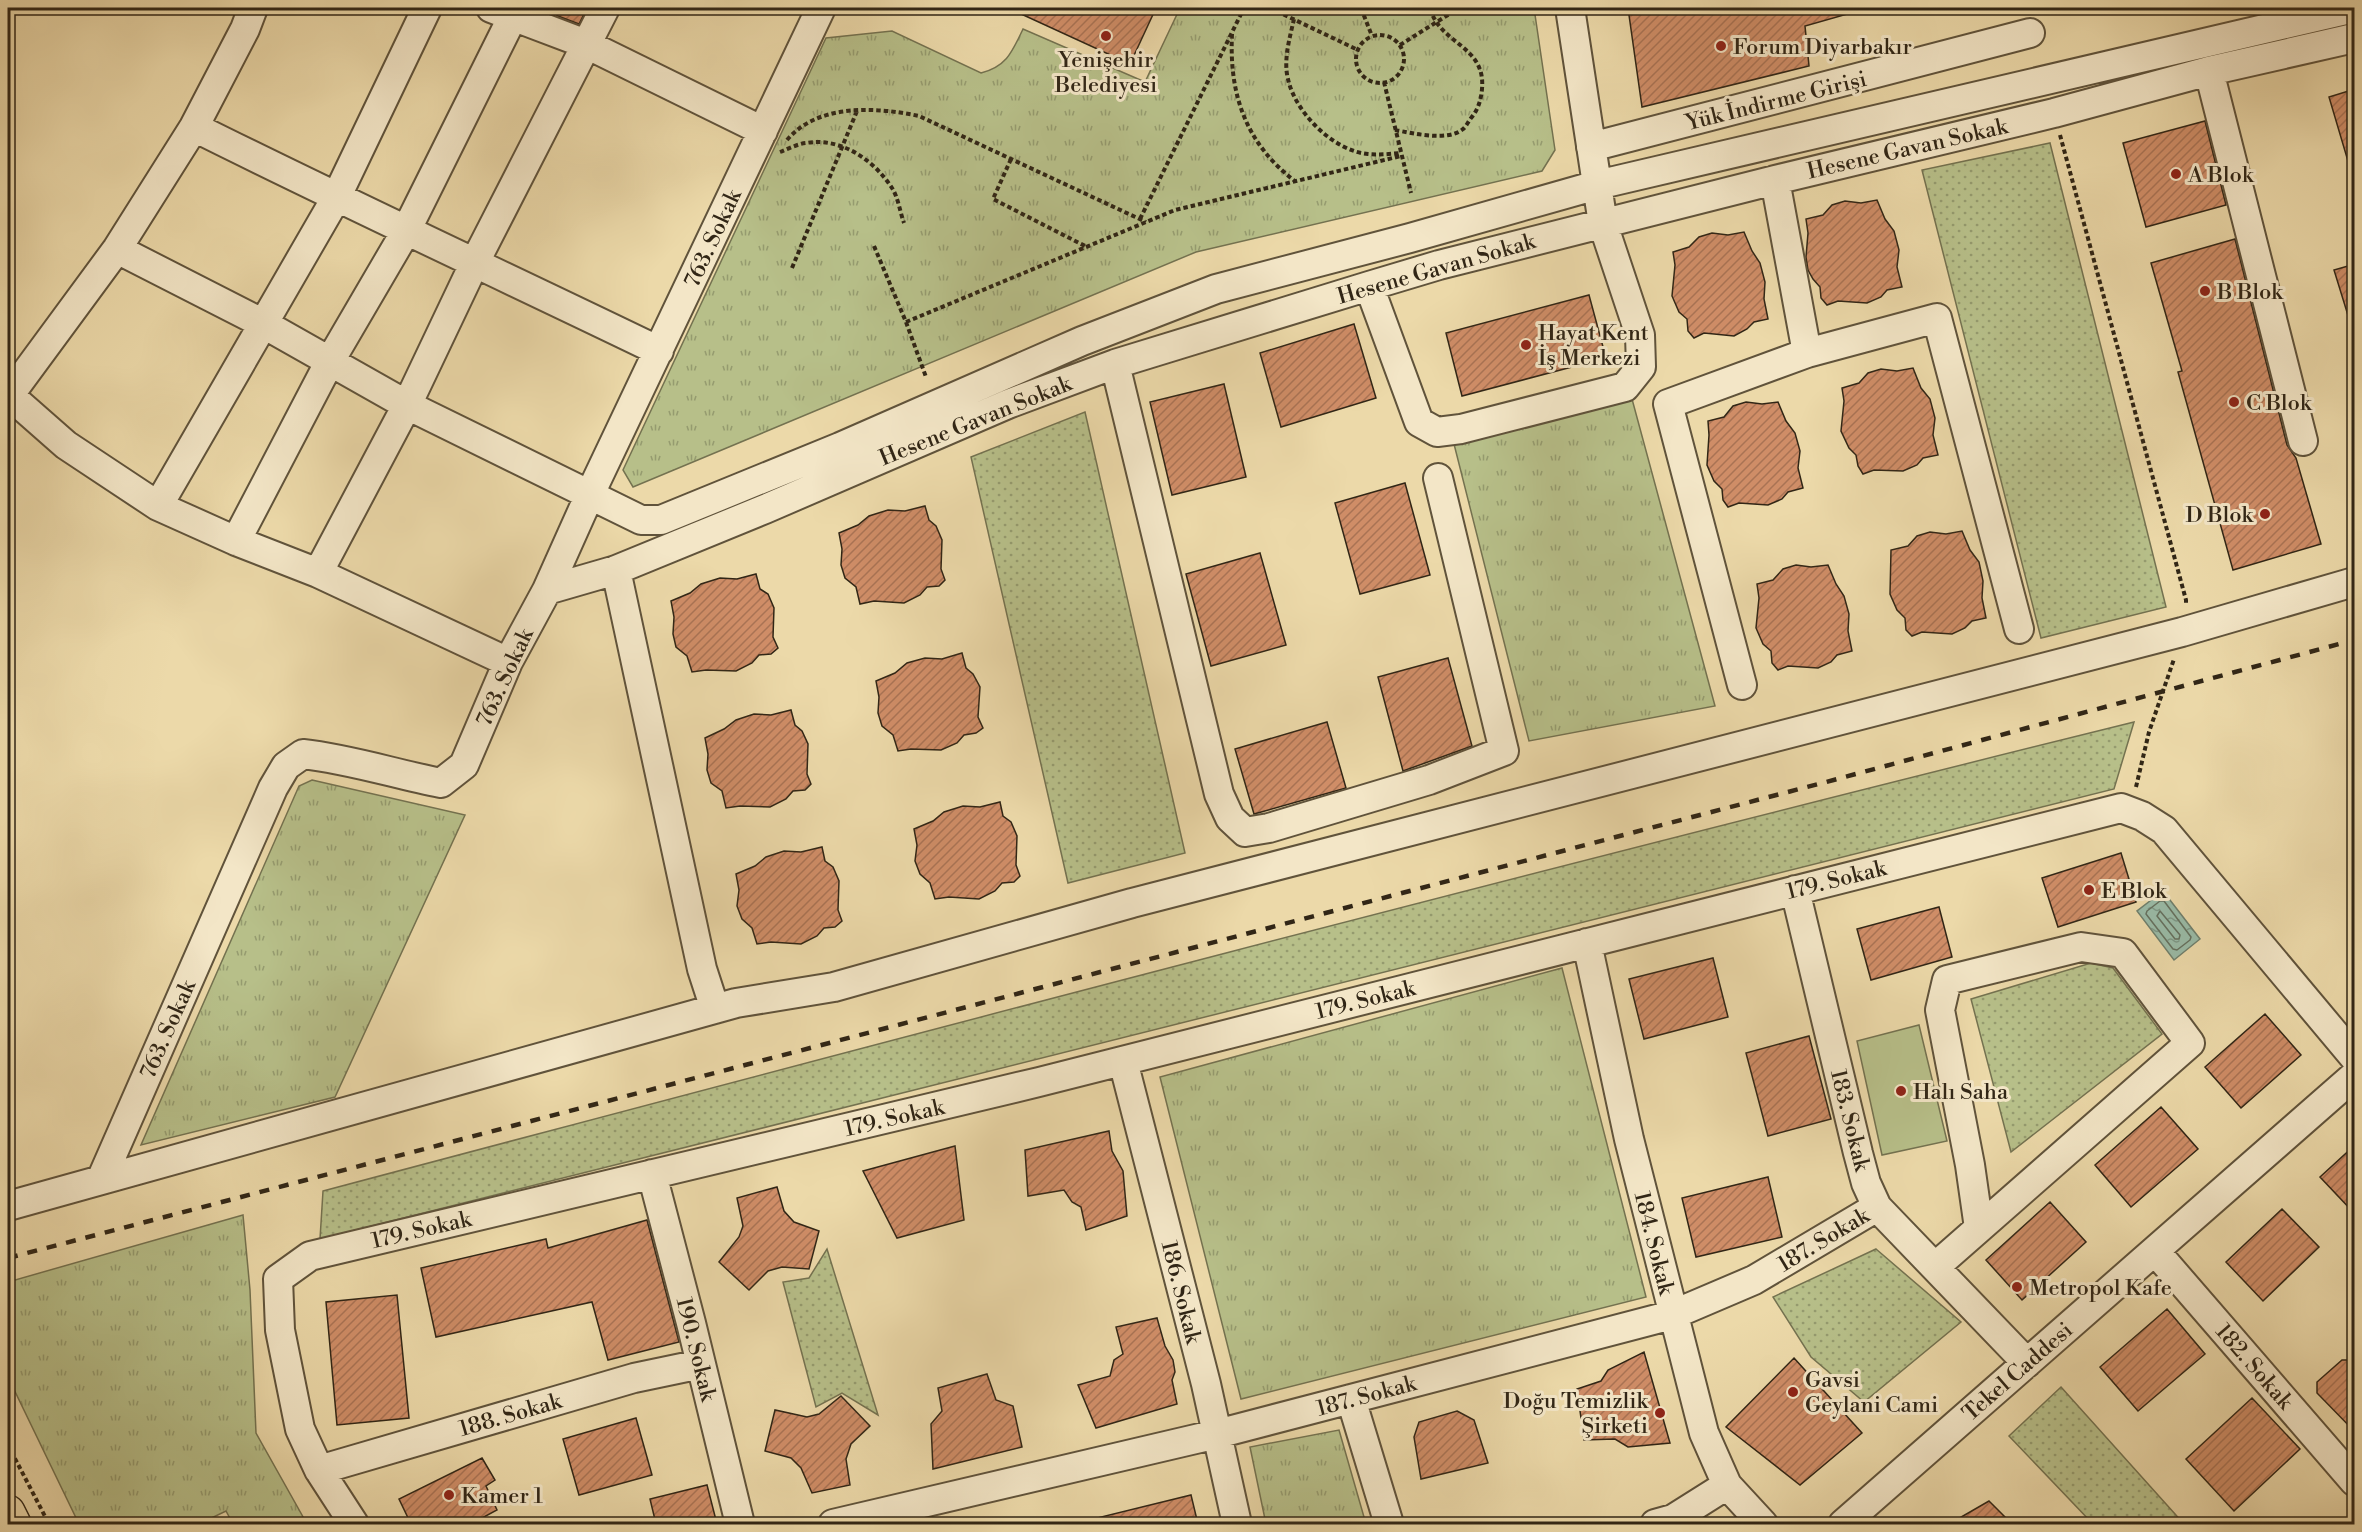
<svg xmlns="http://www.w3.org/2000/svg" width="2362" height="1532" font-family="'Libre Bodoni',serif">
<style>
.grass{fill:url(#grass-dots);stroke:#747250;stroke-width:1.5}
.park{fill:url(#park-tufts);stroke:#747250;stroke-width:1.5}
.pitch{fill:#b7bf89;stroke:#747250;stroke-width:1.5}
.water{fill:url(#water-ripples);stroke:#6f7f6c;stroke-width:1.5}
.lines{fill:none;stroke-linecap:round;stroke-linejoin:round}
.shore{stroke:#65705e;stroke-width:1.5}
.building{fill:url(#building-hatch);stroke:#312616;stroke-width:1.5}
.minor-casing{stroke:#60533b;stroke-width:32}
.major-casing{stroke:#312616;stroke-width:36}
.path{stroke:#312616;stroke-width:4;stroke-dasharray:4.5 3;stroke-linecap:butt}
.minor{stroke:#f3e6c7;stroke-width:28}
.major{stroke:#ecd9a9;stroke-width:33}
.rail{stroke:#312616;stroke-width:4.5;stroke-dasharray:10 10;stroke-linecap:butt}
.poi-dot{fill:#8f2418;stroke:#f3e6c7;stroke-width:2}
.labels{text-anchor:middle;stroke-width:6;stroke-linejoin:round;paint-order:stroke}
.poi-label{font-size:22px;fill:#312616;stroke:#f3e6c7;text-anchor:start}
.street-label{font-size:22px;fill:#312616;stroke:#f3e6c7}
</style>
<defs>
<pattern id="grass-dots" width="8" height="8" patternUnits="userSpaceOnUse" patternTransform="scale(1.5)"><rect width="8" height="8" fill="#b7bf89"/><path d="M2 2h.1M6 6h.1" fill="none" stroke="#959b6f" stroke-width="1.8" stroke-linecap="round"/></pattern>
<pattern id="park-tufts" width="24" height="20" patternUnits="userSpaceOnUse" patternTransform="scale(1.5)"><rect width="24" height="20" fill="#b7bf89"/><path d="M3 7l-1-3M5 7V3M7 7l1-3M15 17l-1-3M17 17v-4M19 17l1-3" fill="none" stroke="#959b6f"/></pattern>
<pattern id="water-ripples" width="26" height="14" patternUnits="userSpaceOnUse" patternTransform="scale(1.5)"><rect width="26" height="14" fill="#99baa6"/><path d="M2 4q2-2 4 0t4 0M15 11q2-2 4 0t4 0" fill="none" stroke="#7d9786"/></pattern>
<pattern id="building-hatch" width="6" height="6" patternUnits="userSpaceOnUse" patternTransform="scale(1.5)"><rect width="6" height="6" fill="#cf8d67"/><path d="M-1 1l2-2M0 6l6-6M5 7l2-2" fill="none" stroke="#a97354"/></pattern>
</defs>
<rect width="100%" height="100%" fill="#ecd9a9"/>
<filter id="stains"><feTurbulence type="fractalNoise" baseFrequency=".00333" numOctaves="4"/><feColorMatrix values="0 0 0 0 .2 0 0 0 0 .09 0 0 0 0 .02 0 0 0 .5 -.17"/></filter>
<radialGradient id="worn" r=".72"><stop offset=".6" stop-color="#630" stop-opacity="0"/><stop offset="1" stop-color="#630" stop-opacity=".3"/></radialGradient>
<path class="grass" d="M2050 143 2166 607 2041 638 1922 170Z
M1085 412 1185 853 1068 883 971 457Z
M2134 722 2114 789 320 1239 323 1191C925 1031 1528 872 2134 722Z
M2091 963 2113 968 2162 1034 2011 1152 1971 999Z
M827 1249 878 1415 842 1393 816 1407 783 1282 809 1278Z
M1876 1249 1961 1322 1864 1402 1811 1357 1773 1297Z
M2061 1387 2184 1524H2089L2091 1522 2009 1436Z"/>
<path class="park" d="M1180 8H1534L1555 150 1542 171 1196 252 633 487 623 470 826 38 892 31 981 73C1007 66 1012 52 1023 29L1145 82Z
M1632 399 1715 706 1529 741 1454 444Z
M312 780 465 815 335 1097 141 1145 299 786Z
M1562 968 1646 1297 1241 1399 1160 1077Z
M243 1215 250 1290 256 1433 307 1524H233L226 1511 199 1524H79L8 1377V1282Z
M1339 1430 1366 1524H1266L1250 1447Z"/>
<path class="pitch" d="M1919 1025 1947 1141 1882 1155 1857 1041Z"/>
<path class="water" d="M2163 891 2200 939 2174 960 2137 911Z"/>
<g class="lines">
<path class="shore" d="M2160 901H2164L2191 937 2190 940 2177 950 2173 949 2146 914 2147 911Z
M2160 911 2180 935 2179 939H2175L2157 916Z"/>
</g>
<path class="building" d="M547 8H587L579 24 558 16Z
M1008 8H1156L1130 64Z
M1628 8H1851V13L1805 26 1809 66 1642 107Z
M2355 89V167L2350 168 2329 97Z
M2205 121 2226 205 2146 227 2123 143Z
M1877 200 1885 219 1894 231 1899 250 1897 267 1902 287 1887 290 1881 297 1867 303 1838 301 1827 305 1821 298 1820 287 1813 279 1808 270 1806 257 1808 233 1806 219 1823 215 1832 205 1845 201 1861 203Z
M1744 232 1752 251 1760 263 1765 282 1764 299 1768 319 1754 322 1747 329 1734 336 1704 333 1694 338 1688 331 1687 319 1679 312 1672 296 1675 265 1673 252 1689 247 1699 237 1712 233 1728 235Z
M2235 239 2287 445 2296 458 2321 544 2233 570 2178 372 2182 371 2151 263Z
M2355 264V321L2350 322 2334 270Z
M1589 295 1606 358 1462 396 1446 333Z
M1354 324 1376 398 1281 427 1260 353Z
M1913 368 1921 388 1930 399 1935 418 1933 435 1938 455 1923 458 1917 465 1903 471 1874 470 1863 474 1858 466 1856 455 1849 448 1841 431 1844 401 1842 388 1859 383 1868 373 1881 369 1897 371Z
M1224 384 1246 477 1172 495 1150 402Z
M1746 402 1762 404 1778 402 1786 421 1795 433 1800 451 1798 468 1803 488 1788 492 1782 499 1768 505 1739 503 1728 507 1723 500 1722 489 1714 481 1707 465 1709 435 1708 421 1724 417 1733 406Z
M1405 483 1430 575 1360 594 1335 503Z
M925 506 929 520 936 526 942 540 941 569 945 580 939 586 927 587 920 595 904 603 874 601 860 604 856 587 845 578 841 565 842 549 839 533 858 525 869 516 888 510 905 511Z
M1962 531 1970 550 1979 562 1983 581 1982 598 1986 618 1972 621 1965 628 1952 634 1922 632 1912 636 1906 630 1905 618 1897 610 1890 594 1891 550 1908 546 1917 536 1930 532 1946 534Z
M1260 553 1286 645 1211 666 1186 574Z
M1796 565 1811 567 1828 565 1836 584 1844 596 1849 614 1848 631 1852 651 1837 655 1831 662 1818 668 1788 666 1778 670 1772 663 1771 651 1763 644 1756 628 1759 598 1757 584 1773 580 1783 569Z
M756 574 760 589 768 594 774 608 773 637 778 648 771 654 759 655 752 663 736 671 706 670 692 672 687 656 676 647 673 634 674 617 671 601 690 593 701 584 720 578 737 579Z
M962 653 966 668 973 674 980 687 978 717 983 728 976 733 964 735 957 743 941 750 911 749 898 751 893 735 882 726 878 713 879 697 876 681 895 673 907 663 925 658 942 659Z
M1448 658 1472 746 1403 771 1378 677Z
M791 710 795 725 802 731 808 744 807 774 811 784 805 790 793 791 786 799 770 807 740 806 726 808 722 791 711 783 707 770 708 754 705 738 724 729 736 720 754 714 771 715Z
M1327 722 1346 788 1254 814 1235 749Z
M1000 802 1003 816 1011 822 1017 836 1016 865 1020 876 1014 882 1002 883 995 891 979 899 949 897 935 899 930 883 920 874 915 861 917 845 914 829 933 821 944 812 963 806 980 807Z
M822 847 825 861 833 867 839 881 838 910 842 921 835 927 824 928 817 936 801 944 771 942 757 944 752 928 742 919 737 906 739 890 736 874 755 866 766 857 784 851 801 852Z
M2121 853 2136 902 2058 927 2042 878Z
M1939 907 1952 957 1871 980 1857 929Z
M1713 958 1728 1017 1644 1039 1629 979Z
M2265 1014 2301 1055 2241 1108 2205 1067Z
M1809 1036 1831 1119 1768 1136 1746 1053Z
M2161 1107 2198 1149 2131 1207 2095 1165Z
M1109 1131 1112 1151 1123 1171 1127 1216 1086 1230 1081 1207 1072 1202 1064 1190 1028 1196 1025 1150Z
M2355 1145V1214L2320 1177Z
M955 1146 964 1220 897 1238 863 1171Z
M1768 1177 1782 1237 1696 1257 1682 1198Z
M777 1187 784 1211 794 1222 819 1231 809 1269 782 1267 768 1271 749 1290 719 1262 739 1237 743 1226 737 1198Z
M2050 1202 2086 1242 2022 1300 1986 1260Z
M2282 1209 2319 1247 2263 1301 2226 1262Z
M647 1220 679 1342 608 1360 592 1302 436 1337 421 1268 546 1239 548 1248Z
M397 1295 409 1418 337 1425 326 1302Z
M2167 1309 2205 1354 2138 1411 2100 1367Z
M1157 1318 1165 1346 1173 1360 1175 1372 1172 1380 1177 1404 1096 1428 1078 1385 1110 1376 1114 1360 1123 1354 1116 1327Z
M1644 1352 1670 1443 1628 1447 1615 1439 1584 1440 1577 1389 1601 1381 1608 1370Z
M1794 1358 1862 1433 1800 1485 1726 1427Z
M2342 1360H2355V1432L2317 1393V1382Z
M987 1374 996 1400 1013 1406 1022 1447 933 1469 931 1424 942 1411 938 1388Z
M841 1396 870 1426 851 1444 846 1459 850 1485 812 1493 801 1468 791 1458 765 1451 775 1410 807 1417 819 1414Z
M2252 1398 2300 1449 2234 1511 2186 1459Z
M1457 1411 1474 1420 1488 1463 1421 1479 1414 1437 1419 1422Z
M636 1418 652 1475 579 1495 563 1439Z
M482 1458 495 1480 486 1486 497 1510 471 1524H411L399 1499Z
M707 1485 717 1524H656L650 1499Z
M1191 1495 1198 1524H1097V1518Z
M1989 1501 2012 1524H1949Z"/>
<g class="lines">
<g class="minor-casing">
<path id="minor" d="M491 8 586 44 763 131
M2209 71 2303 441
M194 127C348 204 504 276 659 351
M1591 147 2030 33
M1775 180 1807 353
M117 249 262 323 407 405 641 520H661L840 447 1082 341 1216 289 1410 238 1597 185 2354 8
M1369 286 1419 422 1437 432 1461 429 1625 387 1641 367 1640 335 1603 224 1570 8
M1115 364 1219 794 1230 818 1245 832 1269 828 1429 780 1504 751 1438 478
M8 394 66 445 158 506 236 541 318 573 508 662
M8 397 117 249 194 127 245 29 253 8
M158 506 336 198 427 8
M236 541 330 361 406 231 517 8
M616 570 702 969 715 1009
M318 573 407 405 475 262 605 8
M547 590 616 570 765 509 1008 404 1115 364 1369 286 1439 265 1775 180 2054 113 2209 71 2354 38
M1742 685 1668 404 1807 353 1937 318 2019 629
M1795 890 1858 1153 1866 1183 1877 1207 2027 1363
M1587 943 1629 1139 1704 1433 1727 1485 1763 1524
M1123 1061 1206 1384 1237 1524
M652 1174 691 1323 740 1524
M101 1180 273 788 286 766 303 754C349 759 395 774 441 783L464 765 508 662 547 590 590 494 821 8
M8 1206 736 1003 834 987 1132 903 2182 632 2354 582
M2155 1251 2354 1481
M1935 1267 2190 1043 2123 953 2081 947 1947 980 1940 1010 1970 1165 1979 1228
M1351 1399 1389 1524
M319 1470 634 1378 701 1364
M354 1524 319 1470 300 1429 280 1330 278 1279 310 1256 1039 1082 2121 808 2142 816 2164 830 2354 1057
M833 1524 1217 1434 1672 1315 1754 1280 1877 1207
M1655 1524 1673 1519 1727 1485
M1843 1524 2354 1076"/>
</g>
<g class="major-casing">
<path id="major" d="M8 1512 14 1524"/>
</g>
<path class="path" d="M1270 8 1358 50
M1361 8 1372 36
M1294 19C1290 37 1283 60 1288 79 1295 112 1333 151 1368 154 1379 155 1390 154 1400 153
M1232 34C1229 95 1246 144 1296 182
M1356 59a24 24 0 1 1 48 0a24 24 0 1 1-48 0Z
M1400 45 1459 8
M1384 82 1411 193
M1395 130C1412 133 1448 142 1463 129 1466 127 1468 122 1471 118 1478 110 1481 100 1482 89 1486 45 1440 45 1430 8
M2060 135 2186 600V605
M787 140C818 103 877 107 919 116L1146 222
M780 152C788 149 797 144 806 143 841 137 874 160 892 188 898 197 900 212 904 223
M1011 159 993 199 1087 247
M1140 219 1244 8
M874 246 906 322 926 377
M792 268 857 111
M906 322 1175 210 1401 156
M2136 787 2149 732 2174 659
M8 1445 49 1524"/>
<use href="#minor" class="minor"/>
<use href="#major" class="major"/>
<path class="rail" d="M8 1258 1826 782 2354 640"/>
</g>
<g class="poi-dot">
<circle cx="1106" cy="36" r="6"/>
<circle cx="1721" cy="46" r="6"/>
<circle cx="2176" cy="174" r="6"/>
<circle cx="2205" cy="291" r="6"/>
<circle cx="1526" cy="345" r="6"/>
<circle cx="2234" cy="402" r="6"/>
<circle cx="2265" cy="514" r="6"/>
<circle cx="2089" cy="890" r="6"/>
<circle cx="1901" cy="1091" r="6"/>
<circle cx="2017" cy="1287" r="6"/>
<circle cx="1793" cy="1392" r="6"/>
<circle cx="1660" cy="1413" r="6"/>
<circle cx="449" cy="1495" r="6"/>
</g>
<g class="labels">
<g class="poi-label">
<text x="1733" y="54">Forum Diyarbakır</text>
<text x="1106" y="67" text-anchor="middle">Yenişehir<tspan x="1106" dy="25">Belediyesi</tspan></text>
<text x="2188" y="182">A Blok</text>
<text x="2217" y="299">B Blok</text>
<text x="1538" y="340">Hayat Kent<tspan x="1538" dy="25">İş Merkezi</tspan></text>
<text x="2246" y="410">C Blok</text>
<text x="2253" y="522" text-anchor="end">D Blok</text>
<text x="2101" y="898">E Blok</text>
<text x="1913" y="1099">Halı Saha</text>
<text x="2029" y="1295">Metropol Kafe</text>
<text x="1805" y="1387">Gavsi<tspan x="1805" dy="25">Geylani Cami</tspan></text>
<text x="1648" y="1408" text-anchor="end">Doğu Temizlik<tspan x="1648" dy="25">Şirketi</tspan></text>
<text x="461" y="1503">Kamer 1</text>
</g>
<g class="street-label">
<text transform="translate(1776 100) rotate(-14)" y="8">Yük İndirme Girişi</text>
<text transform="translate(1907 148) rotate(-13)" y="8">Hesene Gavan Sokak</text>
<text transform="translate(712 238) rotate(-65)" y="8">763. Sokak</text>
<text transform="translate(1436 268) rotate(-16)" y="8">Hesene Gavan Sokak</text>
<text transform="translate(975 420) rotate(-22)" y="8">Hesene Gavan Sokak</text>
<text transform="translate(504 677) rotate(-65)" y="8">763. Sokak</text>
<text transform="translate(1836 879) rotate(-14)" y="8">179. Sokak</text>
<text transform="translate(1365 999) rotate(-14)" y="8">179. Sokak</text>
<text transform="translate(167 1029) rotate(-66)" y="8">763. Sokak</text>
<text transform="translate(894 1117) rotate(-13)" y="8">179. Sokak</text>
<text transform="translate(1851 1120) rotate(76)" y="8">183. Sokak</text>
<text transform="translate(421 1229) rotate(-13)" y="8">179. Sokak</text>
<text transform="translate(1823 1239) rotate(-31)" y="8">187. Sokak</text>
<text transform="translate(1655 1243) rotate(76)" y="8">184. Sokak</text>
<text transform="translate(1182 1292) rotate(76)" y="8">186. Sokak</text>
<text transform="translate(697 1349) rotate(76)" y="8">190. Sokak</text>
<text transform="translate(2255 1366) rotate(49)" y="8">182. Sokak</text>
<text transform="translate(2017 1371) rotate(-41)" y="8">Tekel Caddesi</text>
<text transform="translate(1366 1395) rotate(-15)" y="8">187. Sokak</text>
<text transform="translate(510 1414) rotate(-16)" y="8">188. Sokak</text>
</g>
</g>
<rect width="2362" height="1532" fill="none" stroke="#ecd9a9" stroke-width="30"/>
<rect x="9" y="9" width="2344" height="1514" fill="none" stroke="#312616" stroke-width="3"/>
<rect x="15" y="15" width="2332" height="1502" fill="none" stroke="#312616" stroke-width="1.5"/>
<rect width="100%" height="100%" filter="url(#stains)"/>
<rect width="100%" height="100%" fill="url(#worn)"/>
</svg>
